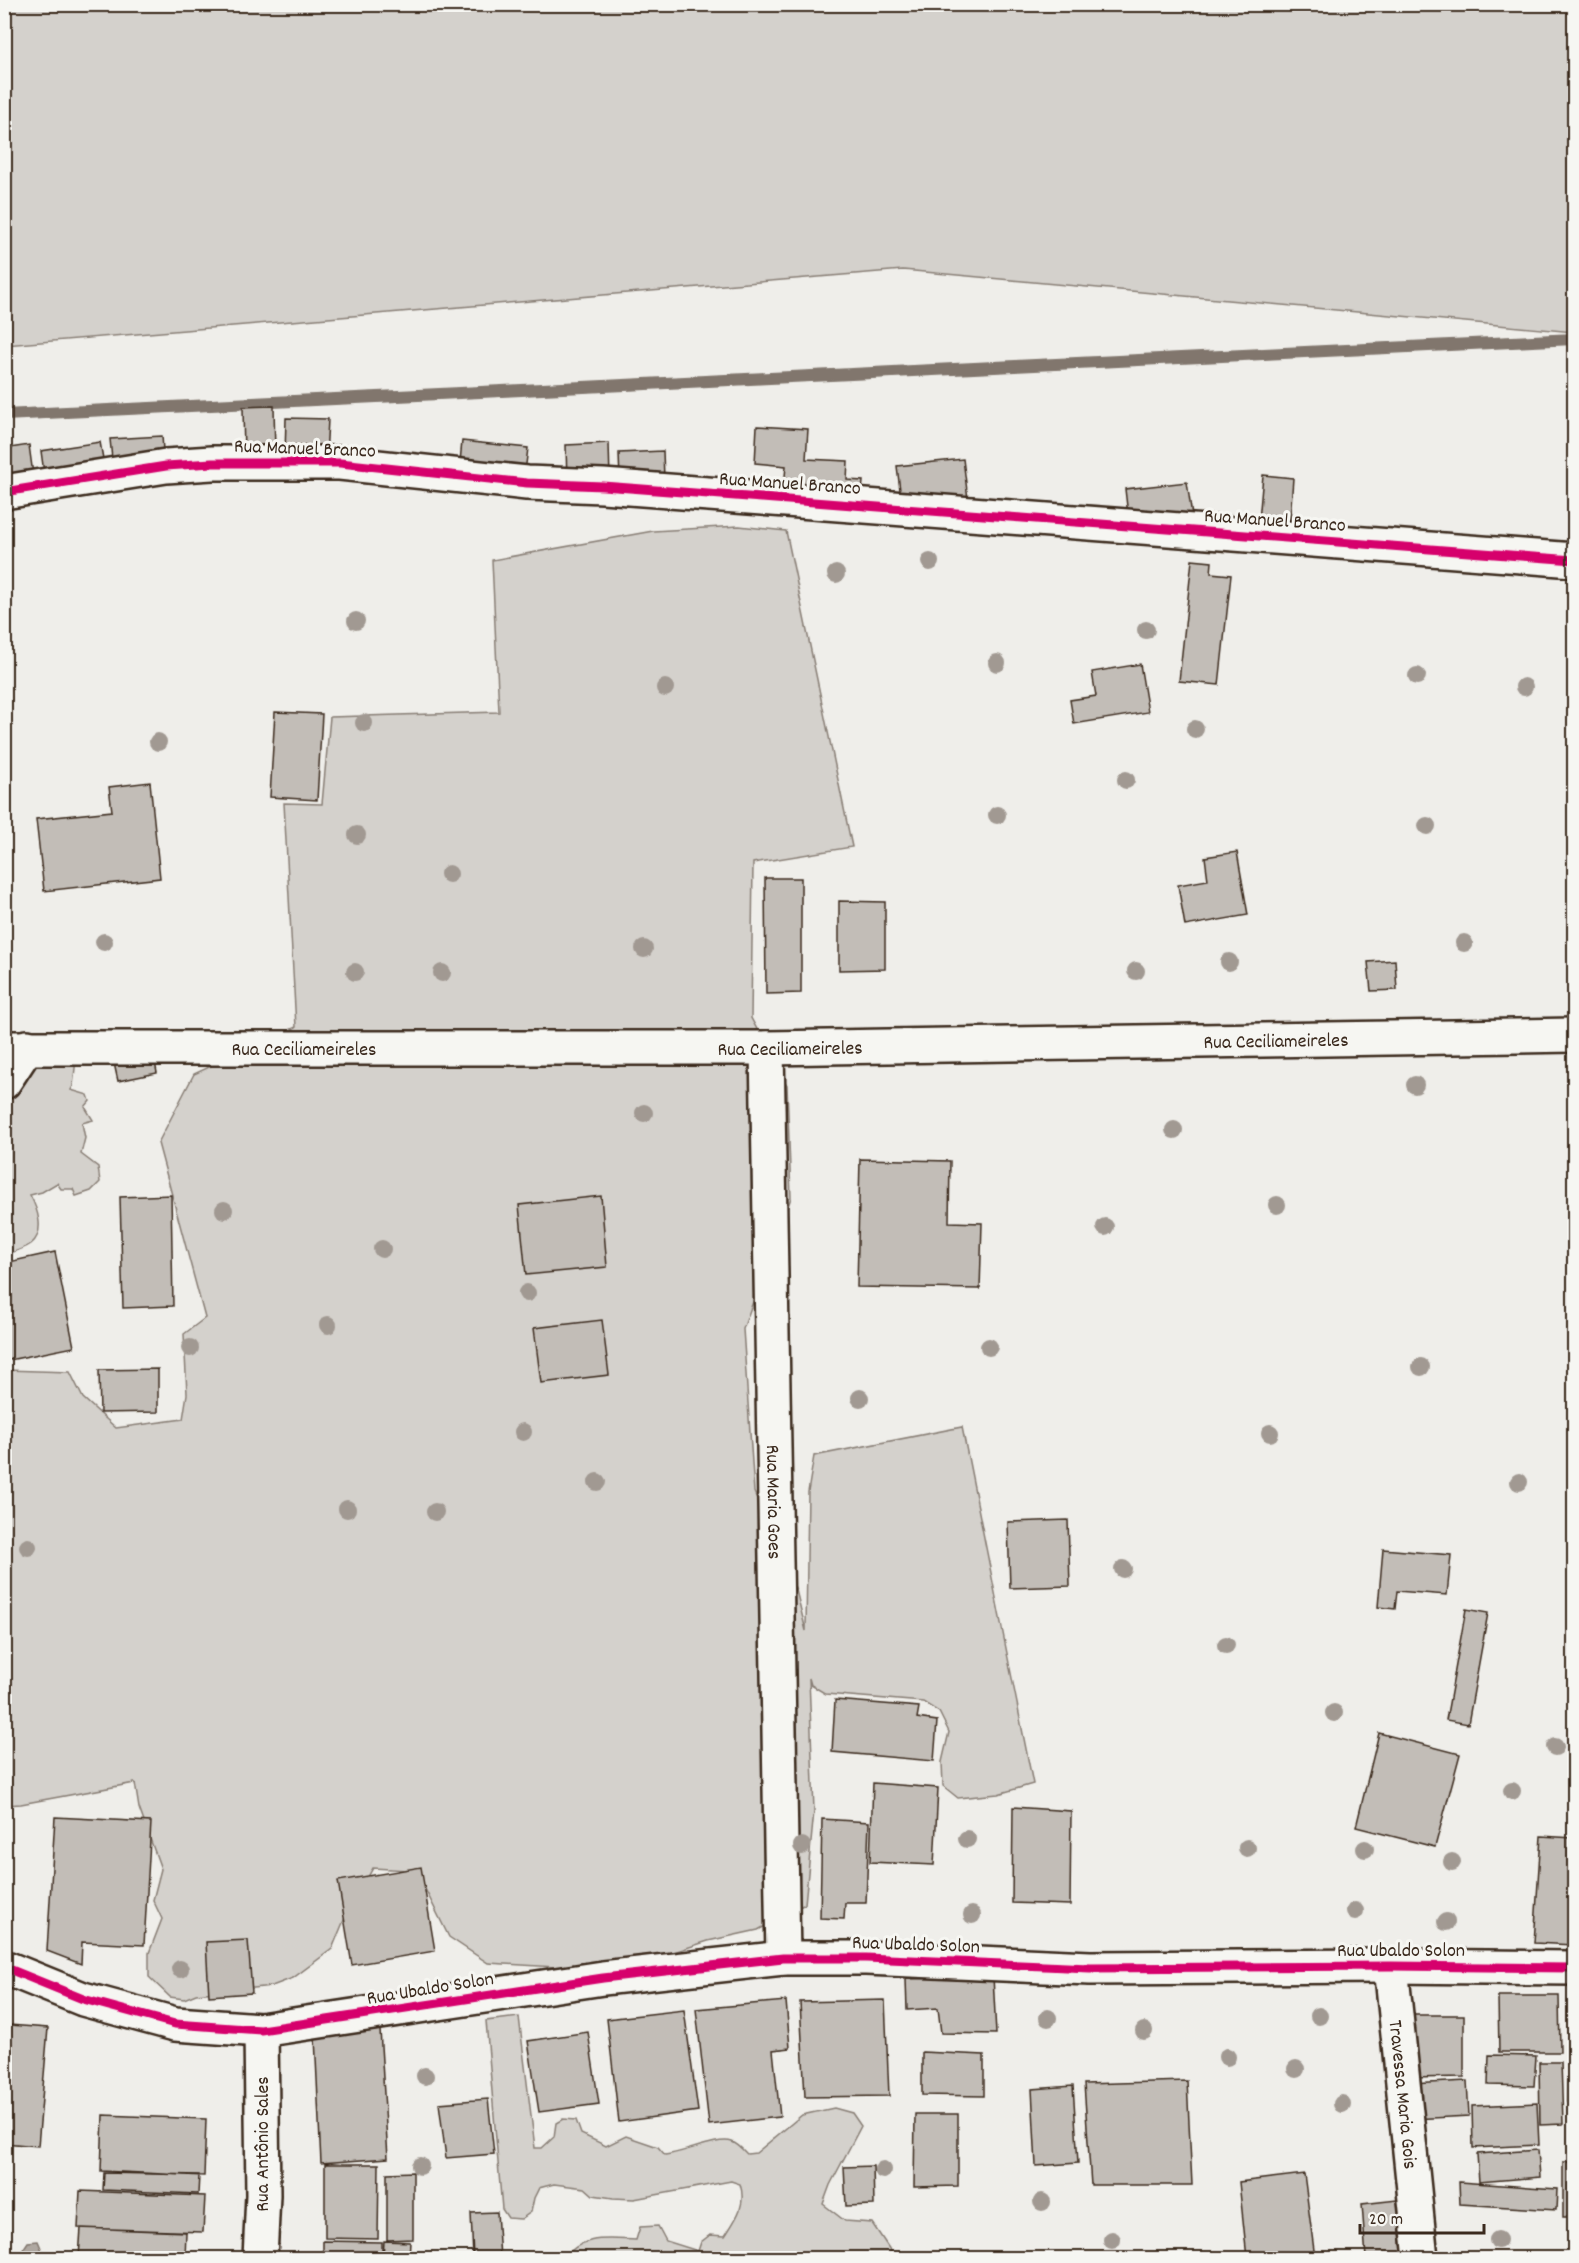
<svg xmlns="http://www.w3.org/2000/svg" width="1579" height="2263" font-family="Dekko,sans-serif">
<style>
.green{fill:#d4d1cc;stroke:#887e75;stroke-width:1.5}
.water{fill:#afa8a1;stroke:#81766d;stroke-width:1.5}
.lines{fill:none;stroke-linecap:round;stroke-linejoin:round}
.stream{stroke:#81766d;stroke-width:12}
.building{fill:#c2bdb7;stroke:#3b2a1e;stroke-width:1.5}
.street-casing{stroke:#3b2a1e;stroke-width:38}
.street{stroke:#f6f6f2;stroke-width:33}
.cycleway-casing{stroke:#f6f6f2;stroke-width:13}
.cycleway{stroke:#d6006c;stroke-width:9}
.tree{fill:#a19992}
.labels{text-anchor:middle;stroke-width:6;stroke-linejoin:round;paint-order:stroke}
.street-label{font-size:20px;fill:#3b2a1e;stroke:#f6f6f2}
</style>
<rect width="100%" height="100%" fill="#efeeea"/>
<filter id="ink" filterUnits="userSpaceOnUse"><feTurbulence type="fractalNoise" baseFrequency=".0167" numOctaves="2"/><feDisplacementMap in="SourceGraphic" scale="12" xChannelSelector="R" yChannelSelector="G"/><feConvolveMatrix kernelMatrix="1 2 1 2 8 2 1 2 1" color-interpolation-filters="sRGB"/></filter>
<g filter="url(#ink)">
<path class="green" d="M5 4 1574 5V332L903 270 5 345Z
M739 526 786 531 852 847 753 863 751 1018 787 1085 791 1198 743 1329 754 1492 796 1590 806 1631 808 1492 814 1456 962 1427 1033 1784 998 1794 958 1798 943 1786 942 1762 949 1732 939 1712 923 1702 826 1694 811 1685 809 1678 814 1811 805 1904 758 1930 708 1941 643 1962 590 1969 488 1963 449 1937 425 1889 408 1870 373 1868 344 1920 332 1949 293 1978 272 1986 196 1994 184 1999 170 1997 149 1977V1953L162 1919 153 1900 161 1869 139 1808 135 1783 21 1804 5 1805V1370L70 1372 83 1398 116 1428 183 1419 187 1394 184 1334 205 1318 158 1143 194 1074 296 1027 284 803 322 804 330 717 499 712 492 560 653 531Z
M27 1047 76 1059 73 1086 71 1090 88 1095 90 1101 85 1107 93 1120 82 1123 85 1138 81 1154 98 1167 100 1182 91 1191 76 1196 73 1189H61L57 1183 42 1192 30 1195C37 1208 46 1232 31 1244 24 1249 13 1252 5 1255V1082Z
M519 2017 535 2148H542L554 2137 556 2123 563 2119 576 2120 581 2134 606 2146 626 2136 658 2147 665 2155C684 2153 718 2137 732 2142 738 2144 743 2150 747 2154L756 2153 802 2115 834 2108 852 2113 861 2126 830 2185 823 2204 845 2221 872 2223 892 2253 891 2258H564C583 2234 607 2239 636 2240L640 2227 658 2226 666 2241 698 2251 701 2242 710 2235 725 2236C736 2219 747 2205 740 2184L731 2181 634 2199 613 2198 593 2195 585 2188 554 2184 539 2188 534 2198 531 2212 521 2219 508 2218 502 2209 486 2021Z"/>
<path class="water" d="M38 2241 44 2255 59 2254V2258H5V2251H22L28 2242Z"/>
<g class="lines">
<path class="stream" d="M4 415 1574 339"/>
</g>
<path class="building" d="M274 406 275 455H244L243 407Z
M286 418 328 419 326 457 285 456Z
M757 426 808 429 806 459 848 461 847 480 863 481 861 503 783 498 786 466 755 463Z
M162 436 164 465 113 469 110 439Z
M462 441 528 448 524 480 459 473Z
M100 442 105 470 45 480 41 451Z
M609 443 610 480 567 481 566 445Z
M29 445 34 482 4 486V449Z
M663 451 664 479 620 481 619 453Z
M963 459 968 499 902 506 897 466Z
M1263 475 1293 478 1289 534 1258 532Z
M1187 482 1192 516 1129 524 1125 489Z
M1192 560 1212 562 1211 573 1231 575 1219 685 1179 681Z
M1140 664 1148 712 1074 724 1070 700 1096 696 1092 672Z
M275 712 322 714 317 800 270 797Z
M150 782 160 878 44 891 36 819 112 811 109 787Z
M1237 852 1248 915 1185 926 1178 885 1208 880 1205 857Z
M765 878H801V993L766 994Z
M839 901 885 902V969L839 970Z
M1395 960 1397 990 1371 991 1368 962Z
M154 1056 157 1073 118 1081 114 1063Z
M860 1159 950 1161 949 1222 982 1223 980 1289 857 1287Z
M171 1195 173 1306 123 1308 120 1197Z
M601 1196 607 1267 526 1275 519 1205Z
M55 1252 74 1347 4 1361V1263Z
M602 1320 609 1375 541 1383 534 1328Z
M158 1369V1412L100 1413 99 1370Z
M1068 1520 1070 1586 1010 1588 1008 1522Z
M1383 1549 1451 1555 1447 1595 1397 1591 1395 1609 1378 1607Z
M1466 1609 1488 1613 1468 1724 1446 1720Z
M835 1700 919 1707 917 1718 937 1721 934 1761 832 1752Z
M1379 1733 1460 1754 1435 1847 1356 1827Z
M873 1783 938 1788 934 1865 870 1862Z
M1013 1807 1071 1811 1070 1905 1012 1903Z
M55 1817 151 1822 144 1945 82 1942 81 1964 47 1951Z
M822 1819 869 1822 866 1903H845L844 1919 820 1918Z
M1541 1836 1574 1838V1945L1534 1943Z
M421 1867 435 1951 352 1965 338 1881Z
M248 1940 252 1993 209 1996 206 1942Z
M993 1976 996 2034 941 2033 938 2008 907 2010 906 1979Z
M1498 1996H1559L1560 2052H1499Z
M885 2000 889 2096 805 2097 800 2002Z
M786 2001 790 2048 773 2050 780 2117 709 2125 696 2009Z
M1570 2002H1574V2102H1567Z
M684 2010 698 2111 619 2122 607 2019Z
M1409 2015H1464V2077L1409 2078Z
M9 2025 48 2028 38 2146 4 2143V2055H7Z
M380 2030 388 2158 321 2163 315 2037Z
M588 2032 599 2104 539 2112 528 2041Z
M922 2052 984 2055V2096L922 2095Z
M1489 2055 1536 2056 1534 2086 1488 2085Z
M1539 2062H1561L1563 2124 1540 2125Z
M1187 2081 1192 2185H1091L1084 2084Z
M1467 2081 1469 2116 1413 2119 1411 2084Z
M1073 2086 1078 2163 1036 2166 1032 2089Z
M488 2099 494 2154 446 2158 439 2103Z
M1537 2103 1539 2145 1473 2148 1472 2106Z
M915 2114H958V2186L914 2187Z
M103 2115 206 2119 204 2176 101 2171Z
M1538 2150 1540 2177 1479 2182 1477 2154Z
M1563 2162H1574V2217H1563Z
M325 2164H379L378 2239 325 2238Z
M873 2166 874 2205 846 2206 844 2167Z
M413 2172V2239L387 2240V2173Z
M104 2173 199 2175 198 2194 103 2190Z
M1304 2174 1315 2258H1247L1239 2182Z
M1459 2182 1557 2189 1556 2210 1460 2204Z
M80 2191 205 2196 203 2232 78 2228Z
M1397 2200 1403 2258H1366L1362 2204Z
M497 2212 500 2258H473L471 2213Z
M81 2228 186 2232 185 2258H79Z
M323 2241 382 2242V2258H323Z
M384 2241 410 2242 409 2258H383Z"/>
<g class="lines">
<g class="street-casing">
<g id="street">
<path d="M4 492 166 466 212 463H340L527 483 603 486 1574 560"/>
<path id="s1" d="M4 1048H767L1574 1035"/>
<path id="s2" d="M767 1048 783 1958"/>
<path d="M4 1082 27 1047"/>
<path id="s3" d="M1391 1966 1421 2258"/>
<path d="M4 1967 83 1999 175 2024 261 2030 603 1978 783 1958H866L1090 1968 1391 1966 1574 1968"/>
<path d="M260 2258 263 2195 261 2030"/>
</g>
</g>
<use href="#street" class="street"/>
<g class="cycleway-casing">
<path id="cycleway" d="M4 492 166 466 212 463H340L527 483 603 486 1574 560
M4 1967 83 1999 175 2024 261 2030 603 1978 783 1958H866L1090 1968 1391 1966 1574 1968"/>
</g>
<use href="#cycleway" class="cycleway"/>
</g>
<g class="tree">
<circle cx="930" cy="562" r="9"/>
<circle cx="836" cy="574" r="9"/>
<circle cx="356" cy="621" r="9"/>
<circle cx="1146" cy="630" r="9"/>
<circle cx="997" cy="663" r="9"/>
<circle cx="1417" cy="676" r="9"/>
<circle cx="1524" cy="687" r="9"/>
<circle cx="665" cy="688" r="9"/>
<circle cx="364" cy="723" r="9"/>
<circle cx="1195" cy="729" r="9"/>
<circle cx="158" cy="742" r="9"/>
<circle cx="1126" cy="780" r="9"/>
<circle cx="997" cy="815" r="9"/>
<circle cx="1427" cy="826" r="9"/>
<circle cx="357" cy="835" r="9"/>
<circle cx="449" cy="874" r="9"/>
<circle cx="104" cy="942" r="9"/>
<circle cx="1464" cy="943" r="9"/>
<circle cx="644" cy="949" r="9"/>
<circle cx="1229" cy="962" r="9"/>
<circle cx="1136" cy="971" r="9"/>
<circle cx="355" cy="972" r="9"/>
<circle cx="442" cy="973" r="9"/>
<circle cx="1415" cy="1085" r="9"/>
<circle cx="644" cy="1113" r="9"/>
<circle cx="1174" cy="1130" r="9"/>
<circle cx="1277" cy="1205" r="9"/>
<circle cx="224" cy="1210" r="9"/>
<circle cx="1105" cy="1227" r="9"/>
<circle cx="382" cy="1249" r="9"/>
<circle cx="527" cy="1293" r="9"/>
<circle cx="328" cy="1325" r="9"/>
<circle cx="989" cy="1347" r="9"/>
<circle cx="190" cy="1348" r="9"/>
<circle cx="1421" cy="1367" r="9"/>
<circle cx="860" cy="1398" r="9"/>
<circle cx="523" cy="1432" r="9"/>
<circle cx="1270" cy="1433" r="9"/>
<circle cx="597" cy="1482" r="9"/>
<circle cx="1519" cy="1482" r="9"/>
<circle cx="347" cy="1509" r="9"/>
<circle cx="435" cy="1512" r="9"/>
<circle cx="28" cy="1547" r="9"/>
<circle cx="1123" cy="1569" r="9"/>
<circle cx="1226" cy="1645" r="9"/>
<circle cx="1334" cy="1713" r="9"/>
<circle cx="1555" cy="1747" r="9"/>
<circle cx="1512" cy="1791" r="9"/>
<circle cx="967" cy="1839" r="9"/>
<circle cx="802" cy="1846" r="9"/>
<circle cx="1247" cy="1848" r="9"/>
<circle cx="1365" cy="1849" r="9"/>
<circle cx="1452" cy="1862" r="9"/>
<circle cx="1355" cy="1911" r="9"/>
<circle cx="972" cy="1915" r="9"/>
<circle cx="1446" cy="1922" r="9"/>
<circle cx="180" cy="1969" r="9"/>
<circle cx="1319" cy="2016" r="9"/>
<circle cx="1048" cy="2018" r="9"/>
<circle cx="1144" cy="2031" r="9"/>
<circle cx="1227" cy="2057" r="9"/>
<circle cx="1296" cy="2069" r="9"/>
<circle cx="425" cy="2076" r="9"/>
<circle cx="1342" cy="2104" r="9"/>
<circle cx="420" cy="2166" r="9"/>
<circle cx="883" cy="2170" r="9"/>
<circle cx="1042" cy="2202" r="9"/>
<circle cx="1112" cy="2240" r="9"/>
<circle cx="1498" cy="2240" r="9"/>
</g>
</g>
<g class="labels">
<g class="street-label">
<text transform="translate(305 447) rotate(2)" y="7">Rua Manuel Branco</text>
<text transform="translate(790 482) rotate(4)" y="7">Rua Manuel Branco</text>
<text transform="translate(1275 519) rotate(4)" y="7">Rua Manuel Branco</text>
<text dy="7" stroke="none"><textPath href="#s1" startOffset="1272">Rua Ceciliameireles</textPath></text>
<text dy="7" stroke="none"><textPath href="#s1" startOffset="786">Rua Ceciliameireles</textPath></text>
<text dy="7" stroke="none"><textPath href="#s1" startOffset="300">Rua Ceciliameireles</textPath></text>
<text dy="7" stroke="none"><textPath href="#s2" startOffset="454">Rua Maria Goes</textPath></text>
<text transform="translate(916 1943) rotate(2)" y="7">Rua Ubaldo Solon</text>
<text x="1401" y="1956">Rua Ubaldo Solon</text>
<text transform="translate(430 1987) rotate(-9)" y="7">Rua Ubaldo Solon</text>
<text dy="7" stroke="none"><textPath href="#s3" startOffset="129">Travessa Maria Gois</textPath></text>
<text transform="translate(261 2144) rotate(-90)" y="7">Rua Antônio Sales</text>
</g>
</g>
<rect width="1579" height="2263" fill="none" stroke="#f6f6f2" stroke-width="24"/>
<rect x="12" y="12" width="1555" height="2239" fill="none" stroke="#3b2a1e" stroke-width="2" filter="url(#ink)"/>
<path d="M1360 2224v9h124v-9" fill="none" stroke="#3b2a1e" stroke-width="3"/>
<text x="1369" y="2224" font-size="18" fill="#3b2a1e" stroke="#f6f6f2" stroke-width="4.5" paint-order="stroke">20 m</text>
</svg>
